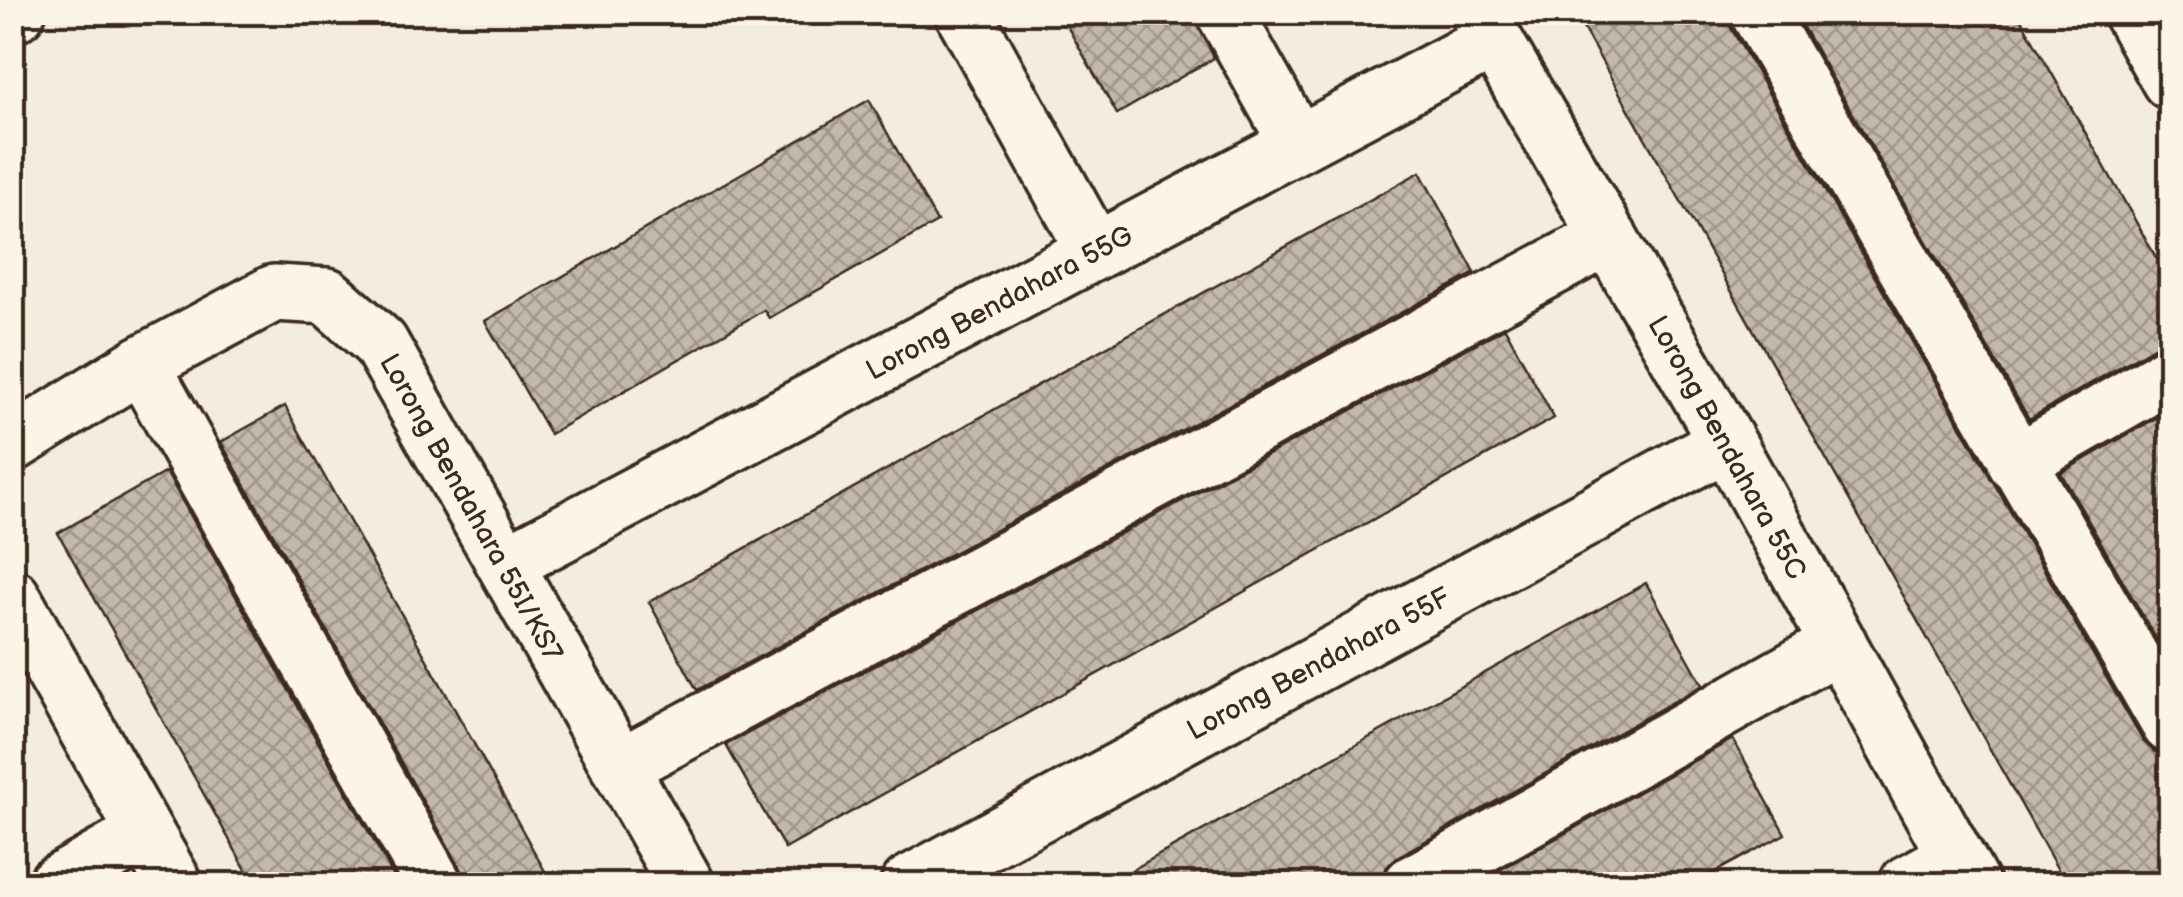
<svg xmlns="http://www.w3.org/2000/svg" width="2183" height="897" font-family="'Balsamiq Sans',sans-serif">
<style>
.building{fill:url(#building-cross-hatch);stroke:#3b2a1e;stroke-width:2.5}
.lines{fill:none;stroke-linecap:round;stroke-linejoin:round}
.minor-casing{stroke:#3b2a1e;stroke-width:62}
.minor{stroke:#fcf5e5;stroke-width:55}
.labels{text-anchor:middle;stroke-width:10;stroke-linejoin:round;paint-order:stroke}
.street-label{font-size:28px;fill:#3b2a1e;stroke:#fcf5e5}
</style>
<defs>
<pattern id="building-cross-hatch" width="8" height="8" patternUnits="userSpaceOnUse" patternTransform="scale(2.5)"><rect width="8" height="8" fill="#c3b9aa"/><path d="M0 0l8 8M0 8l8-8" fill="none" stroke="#a0978a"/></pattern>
</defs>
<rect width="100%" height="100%" fill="#f4eddd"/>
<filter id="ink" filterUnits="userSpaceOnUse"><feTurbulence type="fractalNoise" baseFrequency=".01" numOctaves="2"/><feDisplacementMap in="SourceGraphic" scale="20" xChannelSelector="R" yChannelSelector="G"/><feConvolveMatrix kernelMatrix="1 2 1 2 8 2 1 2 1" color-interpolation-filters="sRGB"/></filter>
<g filter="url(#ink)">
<path class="building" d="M1059 12H1193L1214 58 1117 114Z
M1574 12H1727L1731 28 2143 741 2155 752 2170 756V884H2066Z
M1794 12H2017L2170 282V343L2154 347 2029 419Z
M869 100 937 222 769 318 764 310 550 434 485 321Z
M1420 172 1475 273 697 690 649 602Z
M1505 328 1554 418 785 849 726 745Z
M285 406 515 817 552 884H465L461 869 221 442Z
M2170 410V663L2061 473Z
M166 472 398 884H254L58 533Z
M1646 583 1703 685 1397 857 1385 869 1381 884H1107Z
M1733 739 1785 834 1693 884H1475Z"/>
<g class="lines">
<g class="minor-casing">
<path id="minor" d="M963 12 1095 251
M1224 12 1298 144
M1478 12 1727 442 1971 884
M1758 12 2170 725
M2131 12 2170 81
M12 15 17 12
M141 364 434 884
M12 444 141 364 274 293 327 296 380 343 686 884
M2016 463 2170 374
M505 564 1494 40
M12 597 174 884
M619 767 1609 237
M56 884 145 833
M909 884 1727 442
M1412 884 1839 644
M1907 884 1956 857"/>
</g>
<use href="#minor" class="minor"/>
</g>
</g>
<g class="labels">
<g class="street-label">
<text transform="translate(999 302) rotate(-28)" y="10">Lorong Bendahara 55G</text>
<text transform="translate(1728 447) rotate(61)" y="10">Lorong Bendahara 55C</text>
<text transform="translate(472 507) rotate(61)" y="10">Lorong Bendahara 55I/KS7</text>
<text transform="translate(1318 663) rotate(-28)" y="10">Lorong Bendahara 55F</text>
</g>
</g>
<rect width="2183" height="897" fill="none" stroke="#fcf5e5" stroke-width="50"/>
<rect x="25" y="25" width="2133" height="847" fill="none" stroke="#3b2a1e" stroke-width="4" filter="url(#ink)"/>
</svg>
